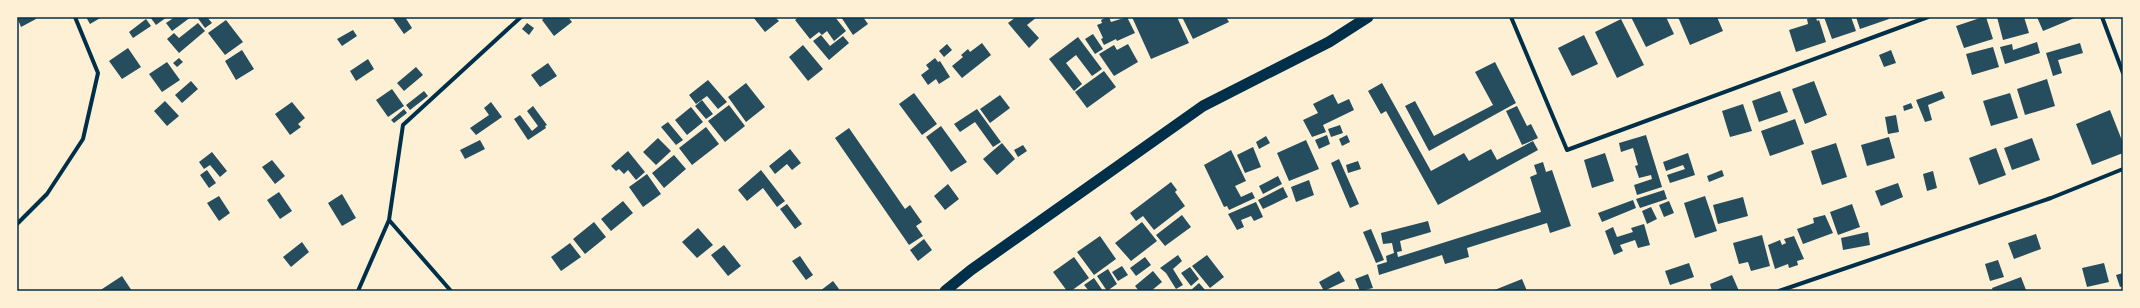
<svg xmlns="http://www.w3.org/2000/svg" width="2140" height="308" font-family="'Exo 2',sans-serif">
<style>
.building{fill:#264d5e}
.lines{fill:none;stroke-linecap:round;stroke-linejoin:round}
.minor{stroke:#003049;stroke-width:4}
.trunk{stroke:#003049;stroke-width:11}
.neatline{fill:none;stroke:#003049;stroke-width:1.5}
</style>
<rect width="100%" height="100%" fill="#fdf0d5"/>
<path class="building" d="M17 17H35L36 19 21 27Z
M86 17H102L90 24Z
M150 17H167L156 25Z
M175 17H191L172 31 166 23Z
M197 17H207L212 23 205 28Z
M392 17H405L412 28 404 34Z
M545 17H568L572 22 554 36 542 20Z
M753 17H775L779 21 765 32Z
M799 17H835L846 31 834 41 827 31 822 35 819 32 810 39 795 20Z
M841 17H863L868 24 853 35Z
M1016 17H1037L1027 25 1039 38 1029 48 1008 23Z
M1107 17H1109L1111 22 1127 17 1135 33 1117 41 1116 39 1104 45 1101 39 1103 38 1097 25 1102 23 1101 20Z
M1132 17H1177L1189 43 1151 59Z
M1182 17H1226L1229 22 1193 39Z
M1631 17H1666L1674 34 1646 47Z
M1678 17H1717L1723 31 1690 45Z
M1816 17 1817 21 1819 20 1826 42 1796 52 1789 30 1808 24 1807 19Z
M1824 17H1851L1856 31 1832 39Z
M1856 17H1888L1889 19 1860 29Z
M1983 17H1986L1993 39 1964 48 1956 26Z
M1997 17H2024L2029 33 2003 40Z
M2037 17H2077L2043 31Z
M146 19 151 26 133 38 129 32Z
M1621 19 1644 65 1617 78 1595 32Z
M226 20 243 42 225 55 208 33Z
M198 23 205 31 179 53 167 39 174 33 179 38Z
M527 23 534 28 529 35 522 29Z
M353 30 357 36 342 46 337 39Z
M1093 34 1103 49 1095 54 1085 39Z
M821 35 830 46 843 36 849 43 829 60 813 41Z
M1584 35 1598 64 1572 76 1558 48Z
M1078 37 1102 69 1092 76 1076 55 1066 63 1082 84 1074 91 1049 59Z
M2037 42 2040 53 2005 64 2000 47 2012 44 2013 50Z
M982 43 991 55 962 78 952 66 963 57 961 55 968 49 970 52Z
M2080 43 2083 53 2058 60 2062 73 2053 76 2046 53Z
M947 44 952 50 944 57 939 51Z
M1128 44 1138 62 1114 76 1099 54 1114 45 1117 50Z
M803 45 823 69 808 81 789 57Z
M1993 47 1999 67 1972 75 1966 54Z
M128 48 141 67 122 79 109 61Z
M242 50 254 69 236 80 225 61Z
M1891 50 1896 63 1884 67 1879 55Z
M179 58 183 62 177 67 173 63Z
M935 58 938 62 940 61 950 77 939 84 936 79 928 85 921 75 929 69 926 65Z
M368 59 374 69 356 81 350 71Z
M167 62 180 80 162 92 149 74Z
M1495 62 1516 103 1429 151 1405 106 1415 101 1434 136 1493 105 1475 72Z
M548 63 557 76 540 87 531 75Z
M416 67 423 75 404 91 397 83Z
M1104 71 1116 87 1087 108 1075 92Z
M2047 79 2055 106 2025 115 2017 89Z
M708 80 727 102 718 109 707 96 696 104 689 95Z
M191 81 198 89 182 103 175 95Z
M1814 81 1827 115 1805 124 1792 89Z
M746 83 765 107 746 122 728 97Z
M1382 83 1431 171 1464 153 1469 161 1491 149 1497 160 1533 141 1538 150 1438 205 1386 111 1381 114 1368 91Z
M392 89 404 106 388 117 376 100Z
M424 91 428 96 410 110 406 105Z
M1780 91 1788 112 1759 122 1752 101Z
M1942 91 1945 98 1928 105 1932 120 1925 122 1916 100Z
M914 93 937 124 922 135 899 104Z
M2010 93 2018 118 1991 126 1983 101Z
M1333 94 1338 104 1349 99 1354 110 1323 125 1326 132 1312 137 1303 120 1318 113 1313 104Z
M1000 95 1010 108 990 123 980 109Z
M702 100 713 114 706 119 695 106Z
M165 101 179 116 167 126 154 111Z
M292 102 305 118 298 124 301 127 290 135 275 114Z
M491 102 502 117 476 135 470 128 489 115 484 108Z
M1911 103 1913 108 1904 111 1903 106Z
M1743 104 1752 131 1730 137 1722 111Z
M729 105 745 126 725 142 708 121Z
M533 106 547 125 545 126 546 128 528 140 514 119 520 115 532 131 538 126 527 111Z
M1517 106 1527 126 1531 124 1538 138 1522 145 1506 111Z
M691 107 703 122 687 135 675 120Z
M404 109 407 113 394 123 391 120Z
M977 109 1001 142 993 147 975 122 960 132 954 124Z
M2110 110 2123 143V153L2092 165 2076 124Z
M1896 115 1899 132 1888 134 1885 117Z
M1795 119 1804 144 1770 156 1761 131Z
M668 122 683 140 676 145 661 127Z
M1340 125 1343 133 1331 137 1328 129Z
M941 126 967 162 951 172 926 137Z
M706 127 719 144 692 165 679 148Z
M849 128 905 209 910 205 922 222 916 226 923 236 909 245 835 138Z
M1327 135 1330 144 1319 149 1315 140Z
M1347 135 1350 142 1342 146 1339 139Z
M1646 135 1662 187 1637 195 1634 185 1652 179 1651 175 1639 178 1635 166 1638 165 1633 148 1621 152 1619 143Z
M1266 136 1270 143 1259 149 1256 142Z
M1889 137 1895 158 1867 166 1861 145Z
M658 138 671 151 656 165 643 152Z
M2032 138 2040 160 2012 170 2004 148Z
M480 140 485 149 465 159 460 150Z
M1306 140 1319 169 1289 181 1277 153Z
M1002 143 1015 159 997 175 983 159Z
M1836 143 1847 177 1822 185 1811 151Z
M1023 145 1027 151 1018 157 1014 150Z
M1253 147 1261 167 1245 173 1237 155Z
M1996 148 2006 175 1979 185 1969 158Z
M790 149 801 163 792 170 787 164 775 174 769 166Z
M1231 150 1246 181 1235 186 1241 197 1252 192 1255 198 1229 210 1227 206 1224 207 1204 165Z
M628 151 645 172 636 180 628 170 624 174 619 169 616 171 611 166Z
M212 152 227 171 220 177 210 165 204 169 199 162Z
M1605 153 1614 181 1592 188 1584 160Z
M1688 153 1695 175 1670 183 1667 175 1685 169 1683 165 1666 171 1663 162Z
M674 155 686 169 664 188 652 173Z
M1339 159 1359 204 1350 208 1331 163Z
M272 160 285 176 275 184 262 167Z
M1358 161 1361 169 1348 173 1346 165Z
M1543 162 1546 172 1552 170 1571 226 1550 233 1547 223 1467 248 1469 257 1445 264 1442 255 1379 275 1377 265 1387 262 1386 256 1394 253 1392 243 1383 244 1381 233 1428 221 1431 232 1400 241 1402 251 1397 252 1398 257 1541 212 1530 177 1537 174 1534 165Z
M207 170 216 183 209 188 200 175Z
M761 170 785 201 777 207 763 188 747 201 738 190Z
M1722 170 1724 176 1709 182 1707 176Z
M1933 171 1937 188 1927 191 1923 174Z
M647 174 661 194 643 207 629 187Z
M1278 176 1282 184 1263 194 1259 186Z
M1309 180 1314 195 1296 202 1291 187Z
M1171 182 1177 190 1175 192 1185 206 1154 230 1143 216 1136 221 1130 213Z
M1898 183 1903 197 1881 206 1875 191Z
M948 184 959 199 945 210 934 196Z
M1283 187 1288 197 1263 209 1258 200Z
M1664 190 1667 199 1640 208 1636 199Z
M279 192 292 211 280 219 267 200Z
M342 194 356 218 342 226 328 203Z
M219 196 230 213 219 221 207 203Z
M1705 196 1717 231 1695 238 1684 203Z
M1743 197 1748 216 1718 224 1713 205Z
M1633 200 1636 208 1602 222 1598 213Z
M623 201 633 213 611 231 601 219Z
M1669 201 1674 213 1664 217 1659 205Z
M1256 202 1263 217 1254 221 1251 216 1241 220 1244 227 1237 230 1228 214Z
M787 204 802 224 795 229 780 209Z
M1852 204 1860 227 1838 235 1830 212Z
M1651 207 1657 219 1647 224 1642 211Z
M1182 215 1191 227 1165 246 1156 235Z
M1825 215 1833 233 1803 244 1797 229 1814 223 1813 218Z
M594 222 606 237 585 254 573 239Z
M1142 222 1157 241 1131 261 1115 243Z
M1644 224 1650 245 1638 248 1635 240 1620 245 1623 251 1614 255 1605 231 1613 227 1617 237 1633 232 1631 228Z
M698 228 713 245 697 258 682 242Z
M1371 229 1384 260 1376 263 1363 232Z
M1868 232 1870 245 1843 250 1841 238Z
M2036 234 2041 249 2014 259 2008 243Z
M1762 235 1770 266 1751 271 1748 262 1739 264 1733 243Z
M1100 236 1116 259 1094 275 1077 252Z
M1794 236 1804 259 1797 261 1798 265 1789 268 1788 264 1775 269 1768 245 1780 240 1782 245 1786 243 1784 239Z
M924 239 932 250 918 261 910 250Z
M302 242 309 252 291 267 283 257Z
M570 243 581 257 561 271 551 257Z
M724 245 741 266 728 276 711 255Z
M1178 255 1182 261 1173 269 1183 285 1176 289 1166 273 1160 268Z
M1207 255 1224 277 1210 288 1192 266Z
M800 256 813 275 806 280 792 261Z
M1074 257 1089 278 1071 291H1067L1053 272Z
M1145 257 1151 265 1136 276 1130 268Z
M1998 260 2004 277 1990 281 1985 264Z
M1689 263 1694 277 1670 285 1665 271Z
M2104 263 2109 282 2087 287 2082 268Z
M1122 266 1128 275 1118 281 1112 272Z
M1190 267 1199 279 1191 286 1181 273Z
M1108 269 1117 284 1107 291 1097 276Z
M1153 271 1162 282 1151 291H1139L1135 286Z
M1339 271 1345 281 1324 291 1319 282Z
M2123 273V286L2120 287 2116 275Z
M1368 274 1373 288 1360 291 1355 279Z
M1732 275 1739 291H1712L1710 284Z
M122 276 132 291H99Z
M2021 277 2026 290 1993 291 1992 288Z
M1094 278 1103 291H1089L1084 285Z
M1522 279 1527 291H1492Z
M833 281 839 289 836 291H820Z
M1199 283 1206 291H1190Z"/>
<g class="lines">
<path class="minor" d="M1511 17 1567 150 1928 17
M2102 17 2123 73
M17 224 47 194 83 139 98 73 75 17
M358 291 389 220
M451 291 389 220 403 125 521 17
M1779 291 2051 198 2123 169"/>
<path class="trunk" d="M945 291 971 270 1203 106 1329 42 1368 17"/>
</g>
<rect width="2140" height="308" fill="none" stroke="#fdf0d5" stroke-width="36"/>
<rect x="18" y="18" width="2104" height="272" class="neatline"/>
</svg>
